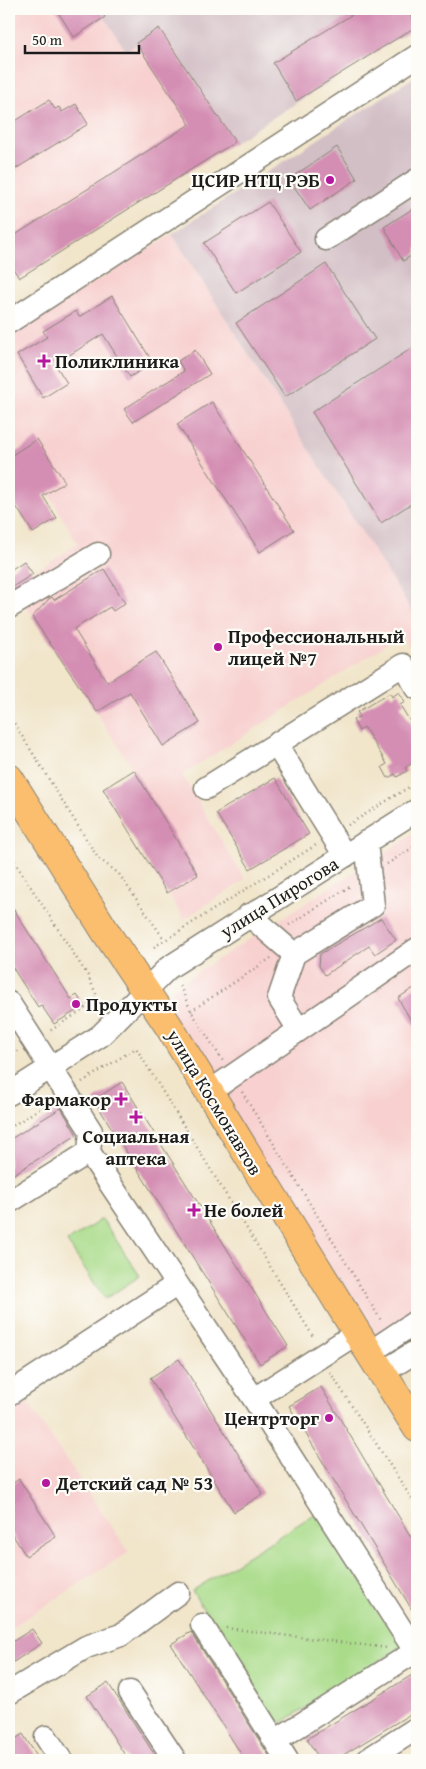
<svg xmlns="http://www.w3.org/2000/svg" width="426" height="1769" font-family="'Gentium Book Plus',serif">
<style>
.built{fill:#f7d0cf}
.industrial{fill:#d2bec5}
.green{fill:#a9db89;stroke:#627c52}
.building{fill:#d48eb3}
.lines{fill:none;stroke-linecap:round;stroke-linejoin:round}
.minor-casing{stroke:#868073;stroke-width:25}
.major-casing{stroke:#868073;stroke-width:30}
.path{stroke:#868073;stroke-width:2.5;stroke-dasharray:1 4;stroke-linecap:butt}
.minor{stroke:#fff;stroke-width:22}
.major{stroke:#fabe6e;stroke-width:28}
.poi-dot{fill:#b5179e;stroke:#fdfcf7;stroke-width:2}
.labels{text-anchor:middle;stroke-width:4.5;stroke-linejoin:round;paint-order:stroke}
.poi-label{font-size:19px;font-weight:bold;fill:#1c1c1c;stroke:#fdfcf7;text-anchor:start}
.street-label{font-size:19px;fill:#1c1c1c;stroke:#fdfcf7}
</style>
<rect width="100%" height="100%" fill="#fdfcf7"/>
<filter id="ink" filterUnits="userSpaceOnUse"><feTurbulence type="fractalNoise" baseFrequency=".02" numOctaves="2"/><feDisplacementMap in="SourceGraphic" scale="10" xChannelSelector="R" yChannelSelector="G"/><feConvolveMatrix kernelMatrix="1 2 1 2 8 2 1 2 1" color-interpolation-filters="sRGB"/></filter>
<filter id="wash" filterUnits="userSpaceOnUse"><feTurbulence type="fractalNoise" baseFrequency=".0096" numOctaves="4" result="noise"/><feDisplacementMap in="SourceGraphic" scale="20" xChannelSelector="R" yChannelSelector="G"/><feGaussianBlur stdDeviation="1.12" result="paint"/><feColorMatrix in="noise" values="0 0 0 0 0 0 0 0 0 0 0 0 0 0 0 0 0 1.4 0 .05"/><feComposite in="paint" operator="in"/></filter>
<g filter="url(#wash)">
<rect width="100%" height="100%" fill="#f1e5ca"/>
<path class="built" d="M9 9H99L126 51 159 28 235 142 9 284Z
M172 234 417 619V659L402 635 182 775 245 880 184 919 103 789 134 770 13 586 78 544 48 493 9 432V336Z
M417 832V1336L385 1357 167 1010 173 988Z
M27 1402 129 1552 9 1629V1414Z"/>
<path class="industrial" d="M99 9H417V26L235 142 160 28 126 51Z
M417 75V619L172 234Z"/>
<path class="green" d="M102 1219 140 1276 105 1299 67 1242Z
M318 1512 403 1646 278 1725 192 1591Z"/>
<g id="blocks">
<path class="building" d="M56 9H99L105 17 74 37Z
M361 9H406L417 26 296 101 273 63Z
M159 28 235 142 19 278 9 262V239L190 124 136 43Z
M49 100 55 109 59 107 62 112 76 104 88 124 9 173V125Z
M337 147 357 179 310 210 289 179Z
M268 202 301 252 236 293 204 243Z
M417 206V252L403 261 384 227Z
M326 264 375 339 285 397 236 323Z
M112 296 153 363 130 377 103 334 55 364 67 383 43 398 17 355 47 337 43 331 76 311 79 317Z
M417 345V500L381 523 312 412Z
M195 350 210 374 133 422 124 409 184 371 178 361Z
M212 402 294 530 260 552 177 424Z
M37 439 65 482 43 496 57 518 33 533 9 495V457Z
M24 561 33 574 9 589V571Z
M104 569 125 603 113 611 110 607 74 629 107 682 156 652 200 723 163 746 130 692 97 712 32 617 49 599 52 597 54 600Z
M399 692 405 702 400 705 417 733V760L405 768 407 771 397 777 395 774 388 778 382 767 387 764 364 727 359 731 353 720 360 716 357 712 390 693 392 697Z
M134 770 198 875 167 893 103 789Z
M275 778 309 834 250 869 216 813Z
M9 902 71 999 77 995 84 1006 54 1024 41 1005 38 1007 9 962Z
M381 918 396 940 375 954 369 946 325 975 319 966 320 954Z
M417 986V1031L398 998Z
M122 1082 288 1346 260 1364 94 1100Z
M61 1108 77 1135 9 1177V1140Z
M179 1359 263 1494 234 1512 150 1378Z
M321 1387 417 1547V1618L289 1406Z
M19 1479 56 1537 26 1556 9 1529V1486Z
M32 1629 42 1643 9 1665V1644Z
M191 1632 264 1748 272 1760H245L171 1644Z
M417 1672V1710L335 1760H320L307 1739Z
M108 1683 158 1760H128L87 1696Z
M23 1734 39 1760H9V1743Z"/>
</g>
</g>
<g filter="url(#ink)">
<use href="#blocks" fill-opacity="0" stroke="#868073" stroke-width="1"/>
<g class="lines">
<g class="minor-casing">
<path id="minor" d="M326 239 417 180
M9 322 417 56
M9 607 98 554
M276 744 345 856
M206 788 403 665 417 688
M249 915 294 954 373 905 366 842
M294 954 279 998 299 1030
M9 1003 91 1131 89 1152 254 1399 417 1654
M209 1092 417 949
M9 1094 100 1036 168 968 417 810
M9 1202 89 1152
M369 1353 417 1321
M381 1373 417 1351
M9 1394 176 1285
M254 1399 357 1333
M202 1625 287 1760
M130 1692 175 1760
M9 1693 86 1647 121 1635 178 1593
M46 1737 61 1760
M275 1741 416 1651
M367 1760 417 1728"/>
</g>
<g class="major-casing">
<path id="major" d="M9 778 107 934 168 1025 357 1333 417 1428"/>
</g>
<path class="path" d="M9 715 98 858 119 874 164 939
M348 825 417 782
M9 853 88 976 97 996 83 1010 48 1032
M387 864 417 845
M289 925 352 885
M154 947 316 845
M180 986 191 1011 223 1061
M191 1011 271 958
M9 1057 18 1051
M82 1082 136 1048 314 1338
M242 1092 382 1322
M9 1128 50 1102
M330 1372 417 1507
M226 1628 387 1648"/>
<use href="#minor" class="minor"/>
<use href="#major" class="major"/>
</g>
</g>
<g class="poi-dot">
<circle cx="330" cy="180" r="5"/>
<path d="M41.5 353.5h5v5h5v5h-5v5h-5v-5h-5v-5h5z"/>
<circle cx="218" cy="647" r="5"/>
<circle cx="76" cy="1004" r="5"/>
<path d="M118.5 1091.5h5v5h5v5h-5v5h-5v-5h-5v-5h5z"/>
<path d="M133.5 1109.5h5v5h5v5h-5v5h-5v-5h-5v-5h5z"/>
<path d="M191.5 1202.5h5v5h5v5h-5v5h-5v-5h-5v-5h5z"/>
<circle cx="329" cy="1418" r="5"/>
<circle cx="46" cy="1483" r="5"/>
</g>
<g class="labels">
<g class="poi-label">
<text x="320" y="187" text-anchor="end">ЦСИР НТЦ РЭБ</text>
<text x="55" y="368">Поликлиника</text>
<text x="228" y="643">Профессиональный<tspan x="228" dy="22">лицей №7</tspan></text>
<text x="86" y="1011">Продукты</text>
<text x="111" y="1106" text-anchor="end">Фармакор</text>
<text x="136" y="1143" text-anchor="middle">Социальная<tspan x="136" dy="22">аптека</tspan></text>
<text x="204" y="1217">Не болей</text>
<text x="319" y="1425" text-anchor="end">Центрторг</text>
<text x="56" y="1490">Детский сад № 53</text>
</g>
<g class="street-label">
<text transform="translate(279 897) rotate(-32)" y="7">улица Пирогова</text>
<text transform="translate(215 1102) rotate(59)" y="7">улица Космонавтов</text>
</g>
</g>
<rect width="426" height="1769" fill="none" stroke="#fdfcf7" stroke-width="30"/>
<path d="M25 45v8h114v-8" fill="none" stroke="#1c1c1c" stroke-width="2.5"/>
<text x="32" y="45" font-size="15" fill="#1c1c1c" stroke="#fdfcf7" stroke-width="4" paint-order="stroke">50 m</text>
</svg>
